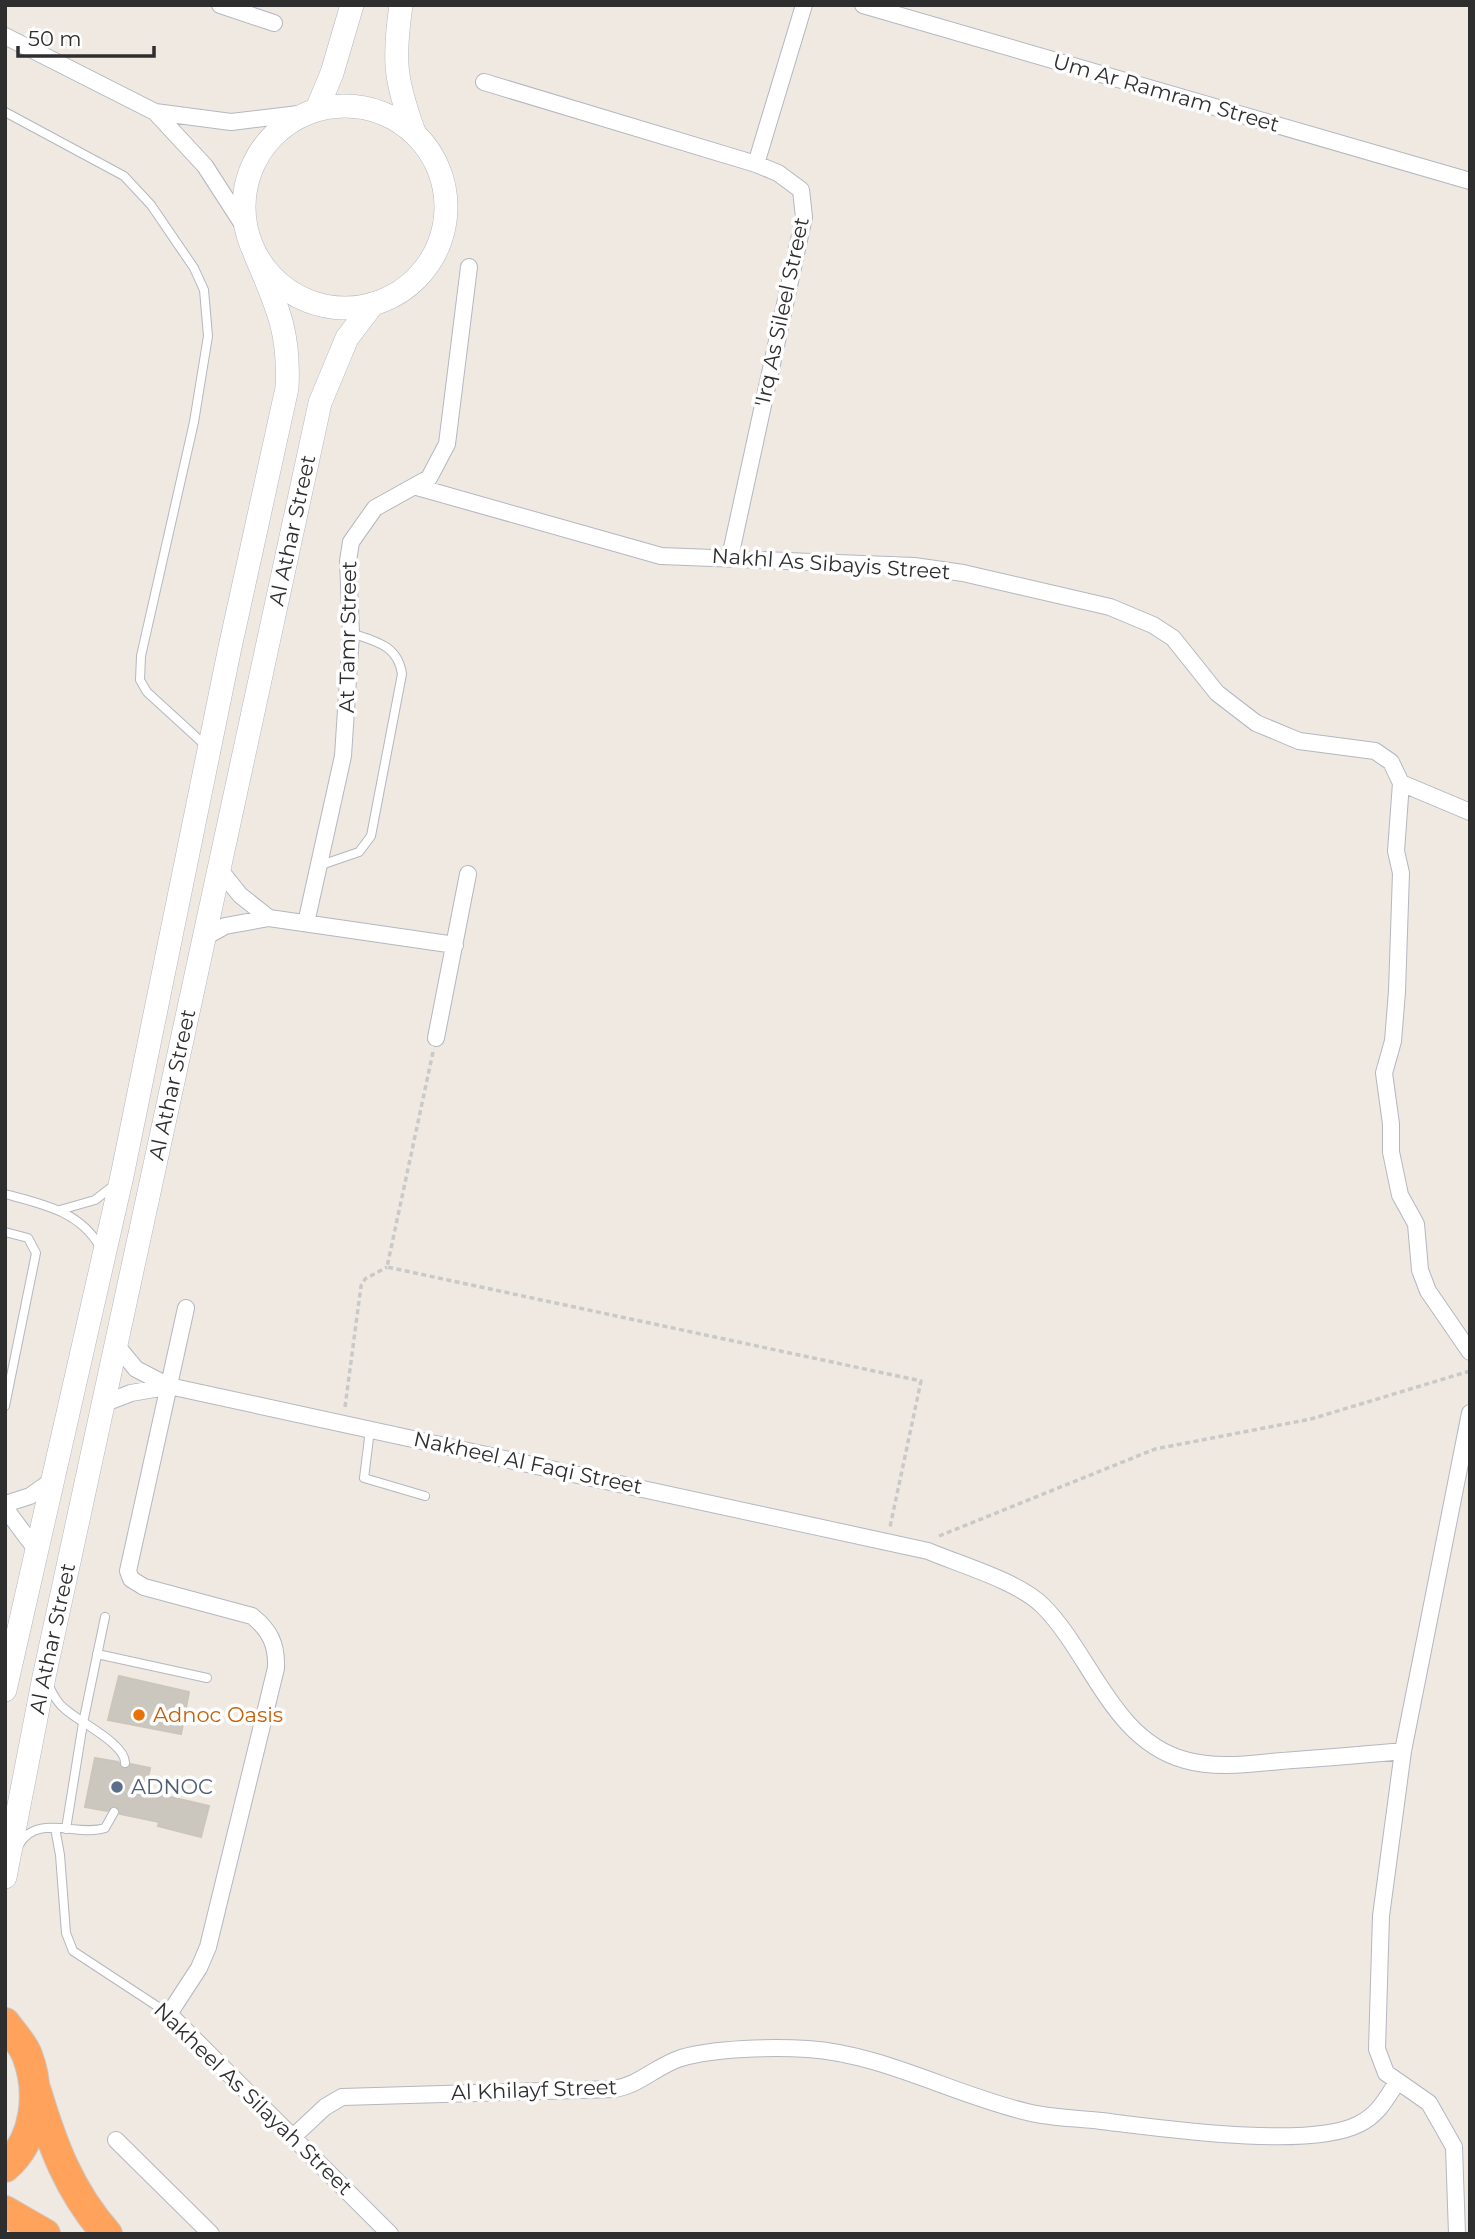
<svg xmlns="http://www.w3.org/2000/svg" width="1475" height="2239" font-family="Montserrat,sans-serif">
<style>
.building{fill:#cbc7bf;stroke:#cbc5ba;stroke-width:2}
.lines{fill:none;stroke-linecap:round;stroke-linejoin:round}
.lane-casing{stroke:#b4b7c1;stroke-width:10}
.street-casing{stroke:#b4b7c1;stroke-width:18}
.secondary-casing{stroke:#b4b7c1;stroke-width:24}
.highway-casing{stroke:#c9c9c9;stroke-width:32}
.path{stroke:#c9c9c9;stroke-width:3.5;stroke-dasharray:5 3.5;stroke-linecap:butt}
.lane{stroke:#fff;stroke-width:8}
.street{stroke:#fff;stroke-width:16}
.secondary{stroke:#fff;stroke-width:23}
.highway{stroke:#ffa35c;stroke-width:30}
.food-dot{fill:#e8710a;stroke:#fff;stroke-width:2.5}
.service-dot{fill:#5c6f8a;stroke:#fff;stroke-width:2.5}
.labels{text-anchor:middle;stroke-width:7;stroke-linejoin:round;paint-order:stroke}
.street-label{font-size:21px;fill:#2e2e2e;stroke:#fff}
.food-label{font-size:21px;fill:#c56008;stroke:#fff;text-anchor:start}
.service-label{font-size:21px;fill:#4e5e75;stroke:#fff;text-anchor:start}
</style>
<rect width="100%" height="100%" fill="#efe9e1"/>
<path class="building" d="M119 1676 189 1692 181 1734 108 1720Z
M95 1758 118 1762 124 1769 131 1764 150 1768 145 1791 209 1806 201 1837 158 1826 159 1822 120 1814 117 1806 107 1811 85 1807Z"/>
<g class="lines">
<g class="lane-casing">
<path id="lane" d="M5 112 124 176 151 205 194 268 204 290 208 336 194 422 141 656 140 680 147 692 206 746
M321 865 359 852 371 836 402 674C398 645 375 641 351 633
M5 1194C42 1204 80 1211 100 1247
M60 1210 95 1200 113 1186
M5 1232 28 1238 36 1253 5 1406
M370 1430 364 1478 425 1496
M97 1654 207 1678
M49 1686C53 1695 57 1703 65 1709 79 1722 126 1744 125 1763
M55 1828 60 1855 66 1933 73 1951 169 2014
M66 1829 83 1723 105 1617
M19 1845C36 1813 78 1837 105 1828L114 1812"/>
</g>
<g class="street-casing">
<path id="street" d="M220 5 274 23
M863 5 1470 181
M5 36 155 112 231 122 307 113
M484 82 756 164 778 173 801 190 804 217 730 557
M155 112 205 166 245 228
M756 164 804 5
M417 487 661 556 914 566 963 573 1110 607 1153 625 1173 638 1217 693 1256 723 1299 741 1375 751 1391 762 1401 783 1470 812
M1401 783 1396 851 1401 873 1397 991 1393 1041 1384 1073 1391 1124V1152L1400 1195 1416 1224 1420 1270 1428 1291 1470 1352
M220 870 240 895 269 918
M306 923 343 756 351 633 348 561 351 542 375 508 429 478 447 444 469 267
M205 937 225 926 269 918 455 945
M436 1038 468 874
M186 1308 128 1571 131 1579 144 1587 252 1616C270 1630 277 1645 276 1668L208 1947 199 1968 169 2014 390 2234
M117 1346 136 1369 169 1386 928 1551C961 1565 1018 1581 1043 1606 1091 1654 1112 1740 1185 1760 1216 1769 1249 1764 1281 1761 1321 1758 1362 1755 1403 1751
M105 1403 131 1393 166 1387
M5 1504 30 1496 54 1479
M5 1508 37 1551
M294 2136 325 2107 342 2097 614 2089C640 2085 656 2066 681 2058 715 2048 772 2047 808 2049 883 2054 954 2095 1027 2112 1050 2118 1077 2118 1101 2121 1159 2128 1309 2150 1359 2124 1378 2115 1386 2099 1397 2082
M116 2140 211 2234
M1457 2234 1454 2147 1429 2103 1386 2073 1377 2049 1381 1916 1403 1751 1470 1413"/>
</g>
<g class="secondary-casing">
<g id="secondary">
<path d="M401 5C393 61 395 80 414 132"/>
<circle cx="345" cy="207" r="101"/>
<path d="M317 109 332 73 352 5"/>
<path d="M5 1690 122 1176 229 652 287 388C290 331 277 306 255 254"/>
<path id="s1" d="M5 1877 44 1677 320 403 347 338 373 304"/>
</g>
</g>
<g class="highway-casing">
<path id="highway" d="M5 2023C12 2033 23 2044 27 2055 41 2091 37 2140 5 2167
M36 2091C52 2144 69 2191 107 2234
M5 2211 45 2234"/>
</g>
<path class="path" d="M433 1052 387 1267 921 1381 890 1527
M345 1407 361 1286 365 1279 387 1267
M939 1536 1155 1449 1311 1419 1470 1371"/>
<use href="#lane" class="lane"/>
<use href="#street" class="street"/>
<use href="#secondary" class="secondary"/>
<use href="#highway" class="highway"/>
</g>
<circle class="food-dot" cx="139" cy="1715" r="7"/>
<circle class="service-dot" cx="117" cy="1787" r="7"/>
<g class="labels">
<g class="street-label">
<text transform="translate(1166 93) rotate(16)" y="7">Um Ar Ramram Street</text>
<text transform="translate(782 312) rotate(-78)" y="7">'Irq As Sileel Street</text>
<text dy="7" stroke="none"><textPath href="#s1" startOffset="1377">Al Athar Street</textPath></text>
<text transform="translate(831 564) rotate(4)" y="7">Nakhl As Sibayis Street</text>
<text transform="translate(348 637) rotate(-89)" y="7">At Tamr Street</text>
<text dy="7" stroke="none"><textPath href="#s1" startOffset="810">Al Athar Street</textPath></text>
<text transform="translate(528 1463) rotate(12)" y="7">Nakheel Al Faqi Street</text>
<text dy="7" stroke="none"><textPath href="#s1" startOffset="243">Al Athar Street</textPath></text>
<text transform="translate(534 2090) rotate(-2)" y="7">Al Khilayf Street</text>
<text transform="translate(253 2099) rotate(44)" y="7">Nakheel As Silayah Street</text>
</g>
<g class="food-label">
<text x="153" y="1722">Adnoc Oasis</text>
</g>
<g class="service-label">
<text x="131" y="1794">ADNOC</text>
</g>
</g>
<rect width="1475" height="2239" fill="none" stroke="#2e2e2e" stroke-width="14"/>
<path d="M18 46v10h136v-10" fill="none" stroke="#2e2e2e" stroke-width="3.5"/>
<text x="28" y="46" font-size="21" fill="#2e2e2e" stroke="#ffffff" stroke-width="5" paint-order="stroke">50 m</text>
</svg>
